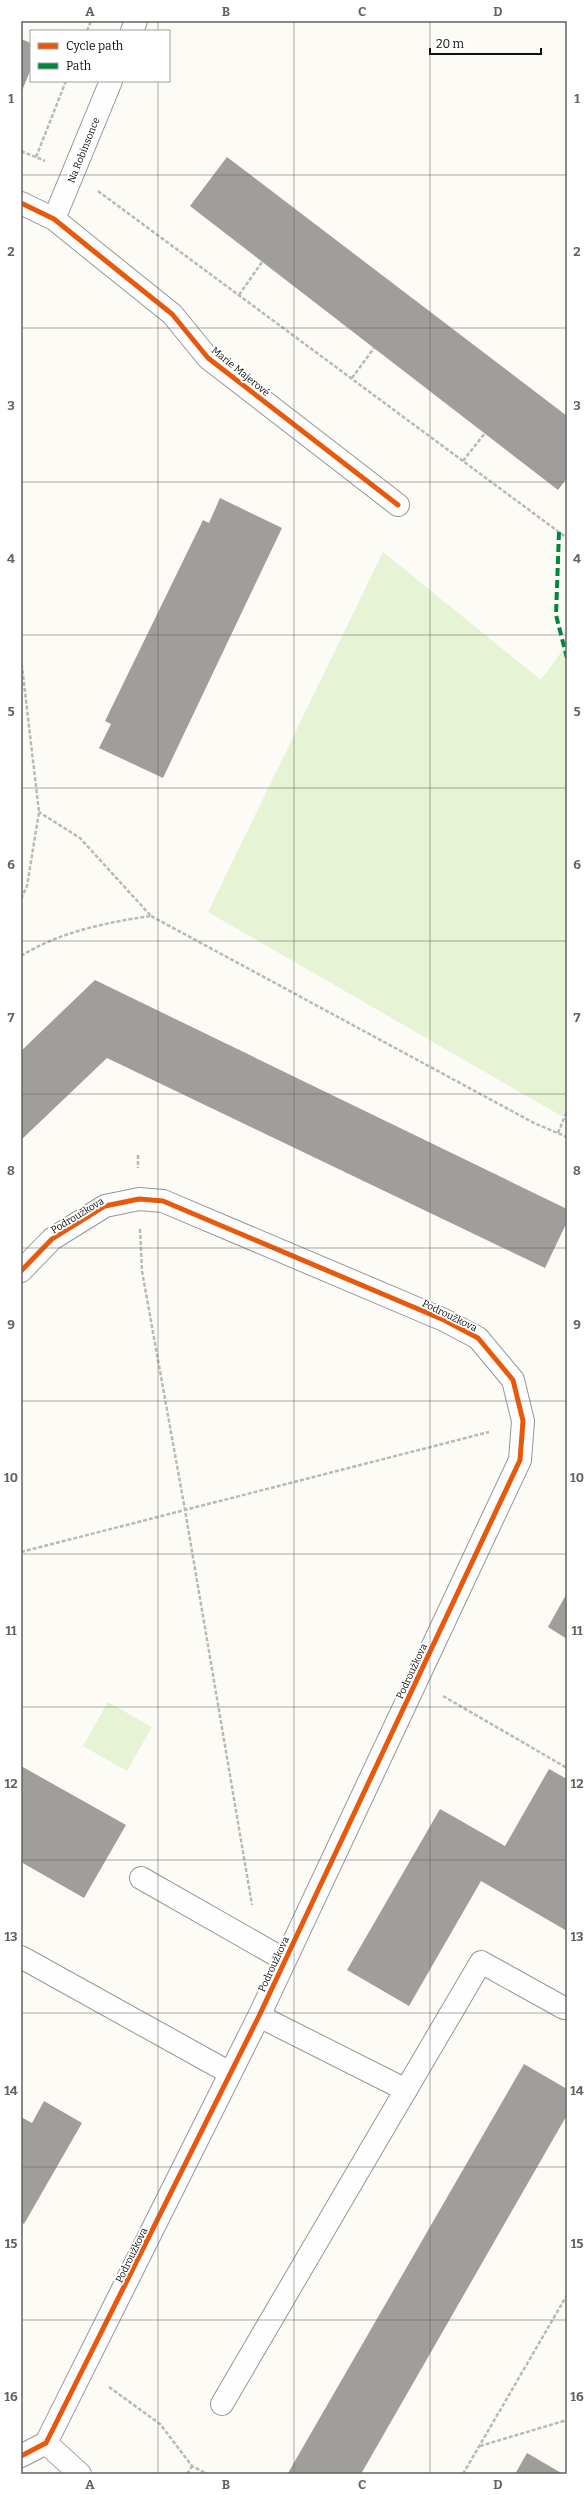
<svg xmlns="http://www.w3.org/2000/svg" width="588" height="2495" font-family="Bitter,serif">
<style>
.green{fill:#e6f3d4}
.building{fill:#a09e9b}
.lines{fill:none;stroke-linecap:round;stroke-linejoin:round}
.service-casing{stroke:#969694;stroke-width:24}
.minor-casing{stroke:#969694;stroke-width:24}
.path{stroke:#b9b9b8;stroke-width:2.5;stroke-dasharray:4 2;stroke-linecap:butt}
.service{stroke:#fffefe;stroke-width:22}
.minor{stroke:#fffefe;stroke-width:22}
.quiet{stroke:#00873e;stroke-width:4;stroke-dasharray:8 4;stroke-linecap:butt}
.cycleway-casing{stroke:#fff;stroke-width:8}
.cycleway{stroke:#e8590c;stroke-width:5}
.grid{fill:none;stroke:#636260;stroke-width:1;stroke-opacity:0.55}
.labels{text-anchor:middle;stroke-width:4;stroke-linejoin:round;paint-order:stroke}
.street-label{font-size:10px;fill:#101010;stroke:#fff}
.neatline{fill:none;stroke:#636260;stroke-width:1.5}
.grid-label{font-size:13px;text-anchor:middle;font-weight:bold;fill:#636260}
</style>
<rect width="100%" height="100%" fill="#fcfbf6"/>
<path class="green" d="M383 552 541 680 567 644V1108L563 1117 208 912Z
M108 1702 152 1727 127 1771 83 1746Z"/>
<path class="building" d="M21 39 31 43V69L21 93Z
M227 157 567 416V478L558 490 190 206Z
M220 498 282 528 163 778 99 748 111 724 105 721 203 520 209 523Z
M95 980 567 1209V1222L545 1268 107 1058 21 1140V1051Z
M567 1593V1639L548 1627Z
M21 1766 126 1825 84 1898 21 1862Z
M549 1769 567 1779V1931L481 1881 409 2006 347 1970 440 1809 505 1846Z
M524 2064 567 2089V2115L361 2474 288 2473Z
M44 2101 82 2123 24 2224 21 2222V2117L32 2123Z
M527 2453 563 2474H515Z"/>
<g class="lines">
<g class="service-casing">
<path id="service" d="M141 1878 285 1960
M21 1957 230 2073
M222 2404 370 2151
M46 2443 80 2474"/>
</g>
<g class="minor-casing">
<path id="minor" d="M132 31 136 21
M21 203 54 219 101 257 172 314 208 358 398 505
M54 219 111 81
M21 1271 52 1239 105 1206 139 1199 163 1201 444 1320 478 1338 513 1380 523 1421 520 1460 259 2016 46 2443 21 2456
M259 2016 406 2090
M370 2151 481 1962 564 2008"/>
</g>
<path class="path" d="M87 31 91 21
M21 151 45 161
M36 157 66 81
M98 191 567 538
M239 295 262 262
M352 378 374 348
M463 461 485 433
M21 658 39 812 27 886 21 899
M151 916 534 1123 567 1137
M21 956C59 932 108 922 151 916L80 838 39 812
M558 1133 567 1111
M138 1155V1168
M140 1229 142 1271 185 1510 252 1905
M21 1552 489 1432
M443 1696 567 1768
M109 2387 160 2424 192 2466 207 2474
M480 2446 567 2420
M187 2474 192 2466
M463 2474 567 2295"/>
<use href="#service" class="service"/>
<use href="#minor" class="minor"/>
<path class="quiet" d="M559 532 556 615 567 658"/>
<g class="cycleway-casing">
<path id="cycleway" d="M21 203 54 219 101 257 172 314 208 358 398 505
M21 1271 52 1239 105 1206 139 1199 163 1201 444 1320 478 1338 513 1380 523 1421 520 1460 259 2016 46 2443 21 2456"/>
</g>
<use href="#cycleway" class="cycleway"/>
</g>
<path class="grid" d="M158 21V31M294 21V2474M430 21V2474M158 81V2474M21 175H567M21 328H567M21 482H567M21 635H567M21 788H567M21 941H567M21 1094H567M21 1248H567M21 1401H567M21 1554H567M21 1707H567M21 1860H567M21 2013H567M21 2167H567M21 2320H567"/>
<g class="labels">
<g class="street-label">
<text transform="translate(83 150) rotate(-68)" y="4">Na Robinsonce</text>
<text transform="translate(241 371) rotate(39)" y="4">Marie Majerové</text>
<text transform="translate(77 1215) rotate(-31)" y="4">Podroužkova</text>
<text transform="translate(450 1315) rotate(26)" y="4">Podroužkova</text>
<text transform="translate(411 1671) rotate(-65)" y="4">Podroužkova</text>
<text transform="translate(273 1964) rotate(-65)" y="4">Podroužkova</text>
<text transform="translate(131 2255) rotate(-64)" y="4">Podroužkova</text>
</g>
</g>
<rect width="588" height="2495" fill="none" stroke="#ffffff" stroke-width="44"/>
<rect x="30" y="30" width="140" height="52" fill="#ffffff" stroke="#9f9f9f"/>
<rect x="38" y="43" width="20" height="6" fill="#e8590c" stroke="#9f9f9f"/>
<text x="66" y="50" font-size="12" fill="#101010">Cycle path</text>
<rect x="38" y="63" width="20" height="6" fill="#00873e" stroke="#9f9f9f"/>
<text x="66" y="70" font-size="12" fill="#101010">Path</text>
<path d="M430 48v6h111v-6" fill="none" stroke="#101010" stroke-width="2"/>
<text x="436" y="48" font-size="12" fill="#101010" stroke="#ffffff" stroke-width="3" paint-order="stroke">20 m</text>
<rect x="22" y="22" width="544" height="2451" class="neatline"/>
<g class="grid-label">
<text x="90" y="16">A</text>
<text x="226" y="16">B</text>
<text x="362" y="16">C</text>
<text x="498" y="16">D</text>
<text x="11" y="103">1</text>
<text x="577" y="103">1</text>
<text x="11" y="256">2</text>
<text x="577" y="256">2</text>
<text x="11" y="410">3</text>
<text x="577" y="410">3</text>
<text x="11" y="563">4</text>
<text x="577" y="563">4</text>
<text x="11" y="716">5</text>
<text x="577" y="716">5</text>
<text x="11" y="869">6</text>
<text x="577" y="869">6</text>
<text x="11" y="1022">7</text>
<text x="577" y="1022">7</text>
<text x="11" y="1175">8</text>
<text x="577" y="1175">8</text>
<text x="11" y="1329">9</text>
<text x="577" y="1329">9</text>
<text x="11" y="1482">10</text>
<text x="577" y="1482">10</text>
<text x="11" y="1635">11</text>
<text x="577" y="1635">11</text>
<text x="11" y="1788">12</text>
<text x="577" y="1788">12</text>
<text x="11" y="1941">13</text>
<text x="577" y="1941">13</text>
<text x="11" y="2095">14</text>
<text x="577" y="2095">14</text>
<text x="11" y="2248">15</text>
<text x="577" y="2248">15</text>
<text x="11" y="2401">16</text>
<text x="577" y="2401">16</text>
<text x="90" y="2489">A</text>
<text x="226" y="2489">B</text>
<text x="362" y="2489">C</text>
<text x="498" y="2489">D</text>
</g>
</svg>
